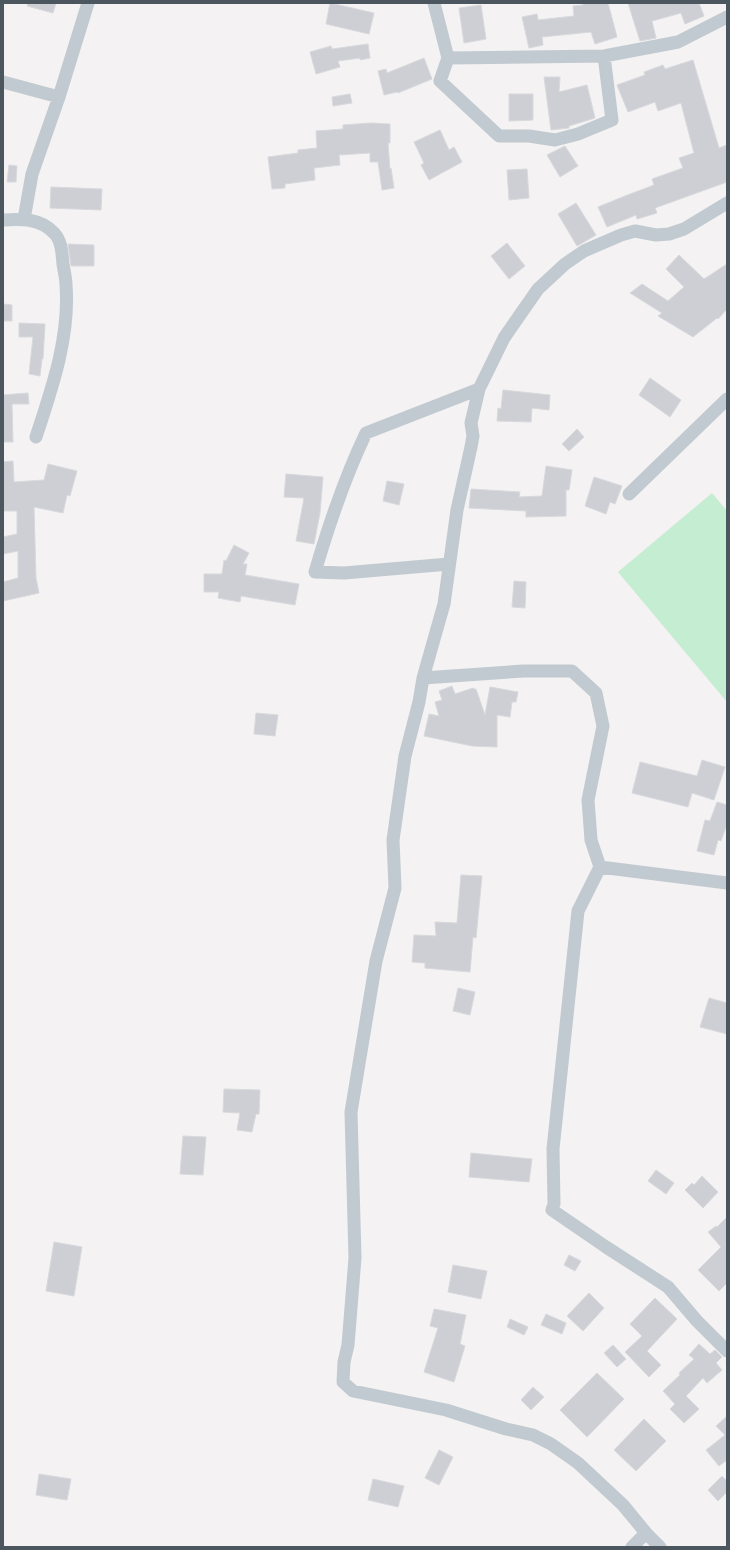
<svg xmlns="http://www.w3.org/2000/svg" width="730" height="1550" font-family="'DejaVu Sans',sans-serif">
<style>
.green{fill:#c5edd2}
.building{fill:#cdcfd4;stroke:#d7d9dd}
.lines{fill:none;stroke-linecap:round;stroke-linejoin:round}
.street{stroke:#c1cad0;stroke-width:13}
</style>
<rect width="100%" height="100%" fill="#f4f2f2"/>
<path class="green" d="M712 493 727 511V702L618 572Z"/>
<path class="building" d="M28 3H56L53 13 27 6Z
M330 3 374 13 369 34 326 24Z
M583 3H608L617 37 595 44 591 32 542 37 543 45 529 48 522 17 537 14 538 20 574 16 573 6 583 5Z
M628 3H699L704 16 685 24 681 13 652 21 656 38 640 41Z
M481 5 486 39 464 43 459 8Z
M368 44 370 58 360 60V58L338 61 340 67 316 74 310 52 331 46 332 49Z
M424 58 432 79 398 93 397 92 384 95 378 71 386 69 387 73Z
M693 60 719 148 727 145V182L655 208 657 213 637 219 636 215 607 227 598 207 625 196 654 185 652 179 683 168 679 158 694 153 681 103 658 111 655 102 628 112 617 85 645 75 644 72 663 65 665 69Z
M544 77H560L559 92 587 85 595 118 569 126V128L551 130Z
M350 94 352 103 333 106 332 97Z
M509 94H533V120L509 121Z
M371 123 390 124V143H388L390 169 391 168 394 188 382 190 378 162H370V153L339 155 340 165 314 168 315 180 285 184V188L272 189 268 157 298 153V150L317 148 316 131 343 129V125Z
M440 130 449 150 454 147 462 162 429 180 421 165 424 163 414 142Z
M565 146 578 166 560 177 547 155Z
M9 165 17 166 16 182H7Z
M527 169 529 198 509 200 507 170Z
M51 187 102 189 101 210 50 208Z
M576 203 596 235 577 246 558 214Z
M507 243 525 266 509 279 491 256Z
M68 244 94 245V266H71Z
M679 255 704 279 727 264V309L718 319 717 318 693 337 658 316 662 313 630 293 642 284 668 301 684 287 666 269Z
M3 304 12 305V321H3Z
M19 323 45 324 43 359H42L40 376 29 374 33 337H19Z
M650 378 681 400 670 417 639 395Z
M503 390 550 395 549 410 532 408 531 422 497 421 498 408 501 409Z
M28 393 29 404H12L13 442H3V395Z
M577 429 584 437 569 451 562 444Z
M13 461 14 482 44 480 48 464 77 471 70 496 67 495 63 513 34 507 36 578 39 593 3 601V582L18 578V551L3 554V537L17 534V511H3V462Z
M546 466 572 470 569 490H566V516L526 517V511L469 508 471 489 520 492 519 497 542 496Z
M286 474 323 477 320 513 314 544 296 541 304 498 284 497Z
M594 477 622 486 615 504 610 502 606 514 585 506Z
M387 481 404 484 399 505 383 501Z
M234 545 249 553 243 564H247L245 575 299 584 295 605 241 596 240 602 218 598 219 592H204V574H222L224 560 226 561Z
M514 581 526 582 525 608 512 607Z
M452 686 455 694 473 688 474 689H476L485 715 490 687 518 692 516 702H512L510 717 497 715V747L472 746 424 736 429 714 439 716 435 702 442 700 439 691Z
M256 713 278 715 275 736 254 734Z
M702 760 725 767 714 800 692 793 688 807 632 793 640 762 697 776Z
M717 802 727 805V824L721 841 718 840 714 855 697 851 705 820 710 821Z
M461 875 482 876 476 938 473 937 470 972 425 968V963L412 962 414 935 436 936 435 922 457 923Z
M458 988 475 992 470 1015 453 1011Z
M709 998 727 1003V1034L700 1027Z
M224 1089 260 1090 259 1114H256L252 1132 237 1130 240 1113 223 1112Z
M183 1136 206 1137 203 1175 180 1174Z
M471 1153 532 1159 529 1182 469 1177Z
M656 1170 674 1183 666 1194 648 1181Z
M702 1176 718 1192 703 1208 685 1190 692 1183 694 1185Z
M727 1217V1283L719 1291 698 1270 721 1247 708 1232 716 1226 717 1227Z
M54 1242 82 1247 74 1296 46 1291Z
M569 1255 581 1261 575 1271 564 1265Z
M453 1265 487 1271 481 1299 448 1292Z
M589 1293 604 1308 583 1331 567 1316Z
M655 1298 677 1319 647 1351 661 1365 649 1377 625 1352 642 1336 630 1324Z
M434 1309 466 1315 460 1344 465 1346 454 1382 424 1372 438 1328 430 1326Z
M546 1314 566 1323 562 1334 541 1325Z
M510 1319 528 1327 524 1335 507 1327Z
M699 1344 710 1354 715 1350 722 1357 716 1363 722 1370 707 1383 703 1378 686 1396 699 1409 684 1423 670 1409 675 1404 663 1391 680 1375 679 1373 694 1359 689 1355Z
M613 1345 626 1359 617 1367 604 1353Z
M597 1373 624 1399 587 1437 560 1410Z
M533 1387 544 1397 531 1410 521 1400Z
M727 1416V1460L719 1466 706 1450 725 1435 716 1426Z
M644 1419 666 1441 636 1471 614 1450Z
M439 1450 453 1457 439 1485 425 1478Z
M39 1474 71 1479 67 1500 36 1495Z
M722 1476 727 1481V1492L718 1501 708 1490Z
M373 1479 404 1486 398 1507 368 1500Z"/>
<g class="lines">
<path class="street" d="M434 3 448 58 440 81 499 136H529L555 140 578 134 612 120 604 56
M448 58 604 56 678 42 727 17
M3 82 59 97
M24 219 32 174 59 97 88 3
M3 220C22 219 40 218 54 233 62 241 62 254 63 264 64 271 66 278 66 285 70 337 52 388 36 437
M629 494 727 399
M449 564 344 573 315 572C329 524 345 477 366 433L479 389
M423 678 523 671H572L596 693 603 726 588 800 591 840 600 867 727 883
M600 867 578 911 553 1149 554 1204 552 1210 606 1247 668 1287 697 1321 727 1351
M632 1547 646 1533
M660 1547 646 1533 623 1505 578 1463 551 1444 533 1435 506 1429 446 1410 353 1391 343 1382 344 1362 348 1345 355 1258 351 1112 376 961 395 888 393 840 405 756 419 702 423 678 444 604 457 510 471 447 473 436 471 423 479 389 504 338 515 322 538 289 565 264 584 251 621 235 635 231 656 235 669 234 684 229 727 203"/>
</g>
<rect width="730" height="1550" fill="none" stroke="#4b565f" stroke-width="8"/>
</svg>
